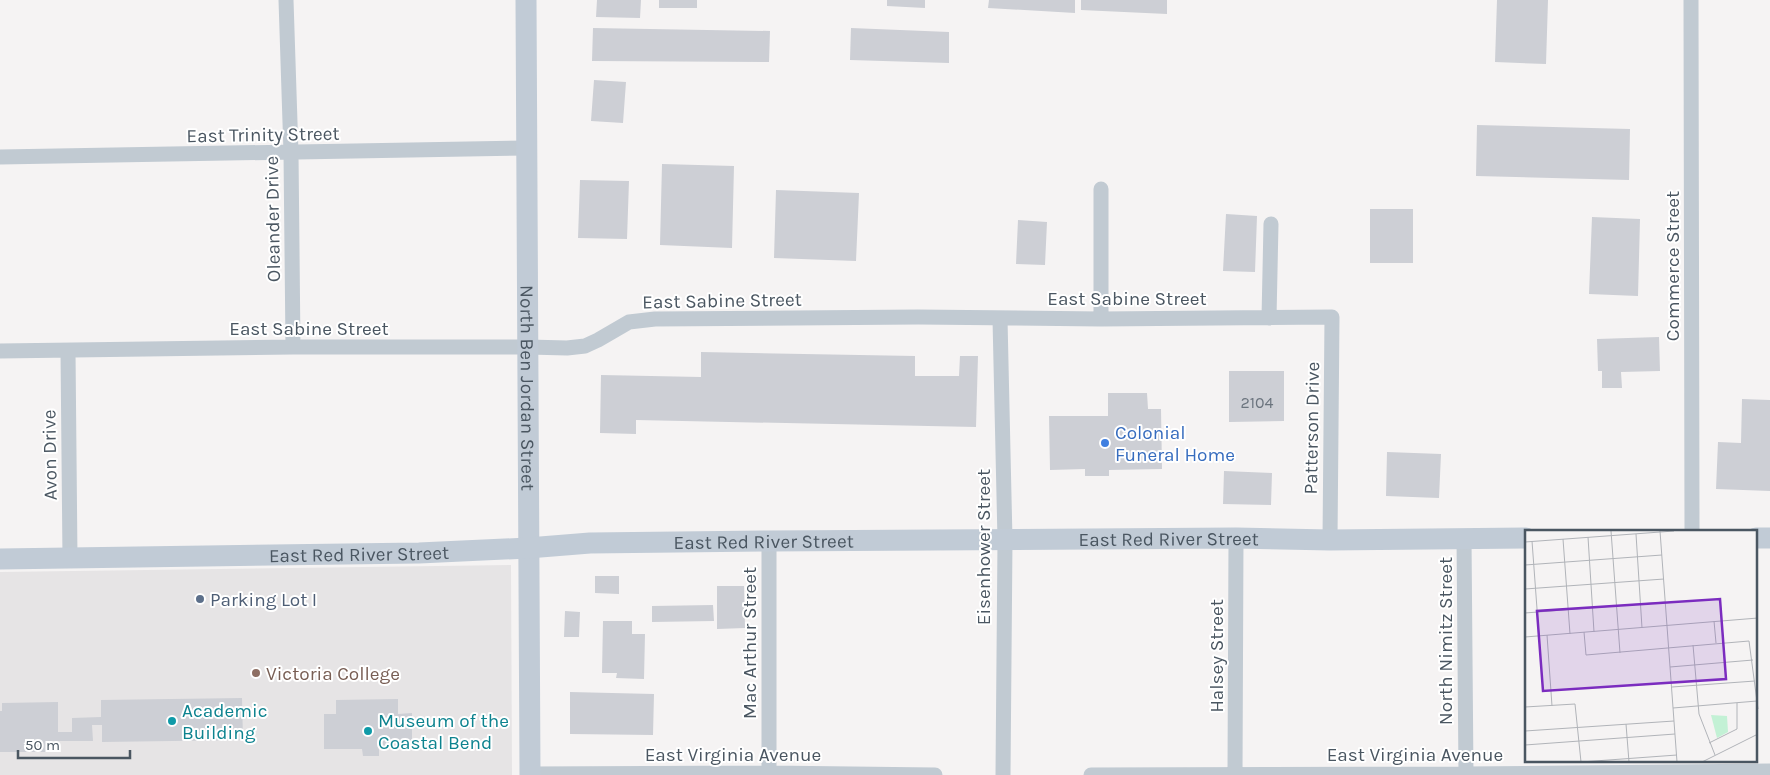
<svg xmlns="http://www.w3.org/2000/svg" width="1770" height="775" font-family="Karla,sans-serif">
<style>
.education{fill:#e6e4e5}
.building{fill:#cdcfd5}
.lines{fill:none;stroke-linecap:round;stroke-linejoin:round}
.street{stroke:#c1cad2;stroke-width:15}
.secondary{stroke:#c1cbd6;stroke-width:21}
.shop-dot{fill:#3f7fe0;stroke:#fff;stroke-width:2}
.service-dot{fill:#5c6f8a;stroke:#fff;stroke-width:2}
.education-dot{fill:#8d6e63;stroke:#fff;stroke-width:2}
.culture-dot{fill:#0f9aa8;stroke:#fff;stroke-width:2}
.labels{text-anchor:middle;stroke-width:4;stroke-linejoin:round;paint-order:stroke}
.number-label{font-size:16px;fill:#6b747e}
.street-label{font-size:19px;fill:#4a5661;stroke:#fff}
.shop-label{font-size:19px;fill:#366cbe;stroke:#fff;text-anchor:start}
.service-label{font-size:19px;fill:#4e5e75;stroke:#fff;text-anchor:start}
.education-label{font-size:19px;fill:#785e54;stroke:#fff;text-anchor:start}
.culture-label{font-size:19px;fill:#0d838f;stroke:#fff;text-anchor:start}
.inset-road{fill:none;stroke:#b1b4b9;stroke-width:1}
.view{fill:#7b2cbf;fill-opacity:0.15;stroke:#7b2cbf;stroke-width:2.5}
.inset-edge{fill:none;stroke:#4a5661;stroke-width:2.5}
</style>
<rect width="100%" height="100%" fill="#f5f3f3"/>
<path class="education" d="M511 565 512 775H0V572Z"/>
<path class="building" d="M597 0H641L640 18 596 17Z
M659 0H697V8H659Z
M887 0H925V8L887 6Z
M989 0H1075V13L988 8Z
M1081 0H1167V14L1081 10Z
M1497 0H1548L1546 64 1495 62Z
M593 28 770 31 769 62 592 61Z
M851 28 949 32V63L850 60Z
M594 80 626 82 623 123 591 121Z
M1477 125 1630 129 1629 180 1476 176Z
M662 164 734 166 732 248 660 245Z
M580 180 629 181 627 239 578 238Z
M776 190 859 193 856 261 774 258Z
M1370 209H1413V263H1370Z
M1226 214 1257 216 1255 272 1223 271Z
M1592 217 1640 219 1638 296 1589 294Z
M1018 220 1047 222 1045 265 1016 264Z
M1659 337 1660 371 1621 372 1622 388H1602V371H1598L1597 339Z
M701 352 915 356V376H959L960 356H978L976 427 636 420V434L600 433 601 375 701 377Z
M1229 371H1284V421L1229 422Z
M1108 393H1147L1148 409H1161L1162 469 1109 470V476H1085V469L1050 470 1049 416H1108Z
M1742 399 1770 400V491L1716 489 1718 442 1741 443Z
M1387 452 1441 454 1439 498 1386 496Z
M1224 471 1272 473 1271 505 1223 504Z
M595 576H619V594L595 593Z
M717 586H744L745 628 717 629Z
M713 605 714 621 652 622V606Z
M565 611 580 612 579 637H564Z
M603 621H632V634H645L644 679 616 678 617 673H602Z
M570 692 654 694 653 735 570 734Z
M242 698 243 740 102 742V725H92L93 741H49V752H0V711H2V703L58 702V732H72V718L101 717V700Z
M398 699V714L412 713V749H379V756H363L362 749H324V714H336V700Z"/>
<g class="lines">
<path class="street" d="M286 0 291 153 293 347
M1691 0 1692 531
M0 157 526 148
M1101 189V319
M1269 318 1271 224
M1000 319 1005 540 1003 775
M0 351 293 347H528L567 348 585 346 598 340 629 322 655 319 918 317 1101 319 1332 317 1330 540
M68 351 70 559
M1464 538 1466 775
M769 541V775
M530 774 769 773 935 775
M1091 775 1466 774 1770 771
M1235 775 1236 538"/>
<g class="secondary">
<path id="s1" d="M526 0 530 775"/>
<path d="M1756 538H1770"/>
<path id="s2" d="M0 559 419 553 528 548 590 543 769 541 1236 538 1330 540 1526 538"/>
</g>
</g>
<circle class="shop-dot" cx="1105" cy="443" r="5"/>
<circle class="service-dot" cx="200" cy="599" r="5"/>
<circle class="education-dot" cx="256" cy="673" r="5"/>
<g class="culture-dot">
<circle cx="172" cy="721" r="5"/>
<circle cx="368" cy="731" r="5"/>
</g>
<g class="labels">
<g class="number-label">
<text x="1257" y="408">2104</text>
</g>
<g class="street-label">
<text transform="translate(263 134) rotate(-1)" y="7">East Trinity Street</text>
<text transform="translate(272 219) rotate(-91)" y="7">Oleander Drive</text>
<text transform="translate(1672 266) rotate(-90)" y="7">Commerce Street</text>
<text x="1127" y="305">East Sabine Street</text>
<text transform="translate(722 300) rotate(-1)" y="7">East Sabine Street</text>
<text x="309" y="335">East Sabine Street</text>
<text dy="7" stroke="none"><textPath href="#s1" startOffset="388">North Ben Jordan Street</textPath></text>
<text transform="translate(1311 428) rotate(-89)" y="7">Patterson Drive</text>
<text transform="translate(49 455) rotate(-91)" y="7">Avon Drive</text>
<text dy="7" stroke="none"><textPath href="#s2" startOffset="1169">East Red River Street</textPath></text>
<text dy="7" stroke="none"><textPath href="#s2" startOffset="764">East Red River Street</textPath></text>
<text transform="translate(983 547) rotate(-90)" y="7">Eisenhower Street</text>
<text dy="7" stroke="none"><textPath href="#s2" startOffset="359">East Red River Street</textPath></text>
<text transform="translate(1445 641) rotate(-90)" y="7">North Nimitz Street</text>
<text transform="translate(749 643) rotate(-90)" y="7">Mac Arthur Street</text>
<text transform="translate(1216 656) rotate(-90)" y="7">Halsey Street</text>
<text x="733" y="761">East Virginia Avenue</text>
<text x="1415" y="761">East Virginia Avenue</text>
</g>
<g class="shop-label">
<text x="1115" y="439">Colonial<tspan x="1115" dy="22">Funeral Home</tspan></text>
</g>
<g class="service-label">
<text x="210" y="606">Parking Lot I</text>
</g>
<g class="education-label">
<text x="266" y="680">Victoria College</text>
</g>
<g class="culture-label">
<text x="182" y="717">Academic<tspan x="182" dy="22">Building</tspan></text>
<text x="378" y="727">Museum of the<tspan x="378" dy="22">Coastal Bend</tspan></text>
</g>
</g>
<g transform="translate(1525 530)">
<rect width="232" height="232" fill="#f5f3f3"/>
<path d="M186 185 202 186 203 202 192 208Z" fill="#c3f1d5"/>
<path class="inset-road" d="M86 1 95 123M135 1 152 232M111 4 117 98M63 7 69 102M38 9 45 104M7 11 14 106M0 12 149 1M0 35 137 25M0 59 139 49M0 83 140 72M189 91 191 113M59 102 61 125 224 111 233 179M22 105 27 176M0 107 233 88M168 115 174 184 190 225M145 137 228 130M147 157 230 151M0 177 50 174 56 232M148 178 232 171M101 194 104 232M0 201 149 191M184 213 212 199V173M0 215 150 204M56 232 152 225M177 232 233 204"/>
<path class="view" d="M195 69 201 149 18 161 12 81Z"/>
<rect width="232" height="232" class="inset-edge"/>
</g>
<path d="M18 750v8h112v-8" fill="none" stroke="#4a5661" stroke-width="2.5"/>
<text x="25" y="750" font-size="15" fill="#4a5661" stroke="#ffffff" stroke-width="4" paint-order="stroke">50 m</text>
</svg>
